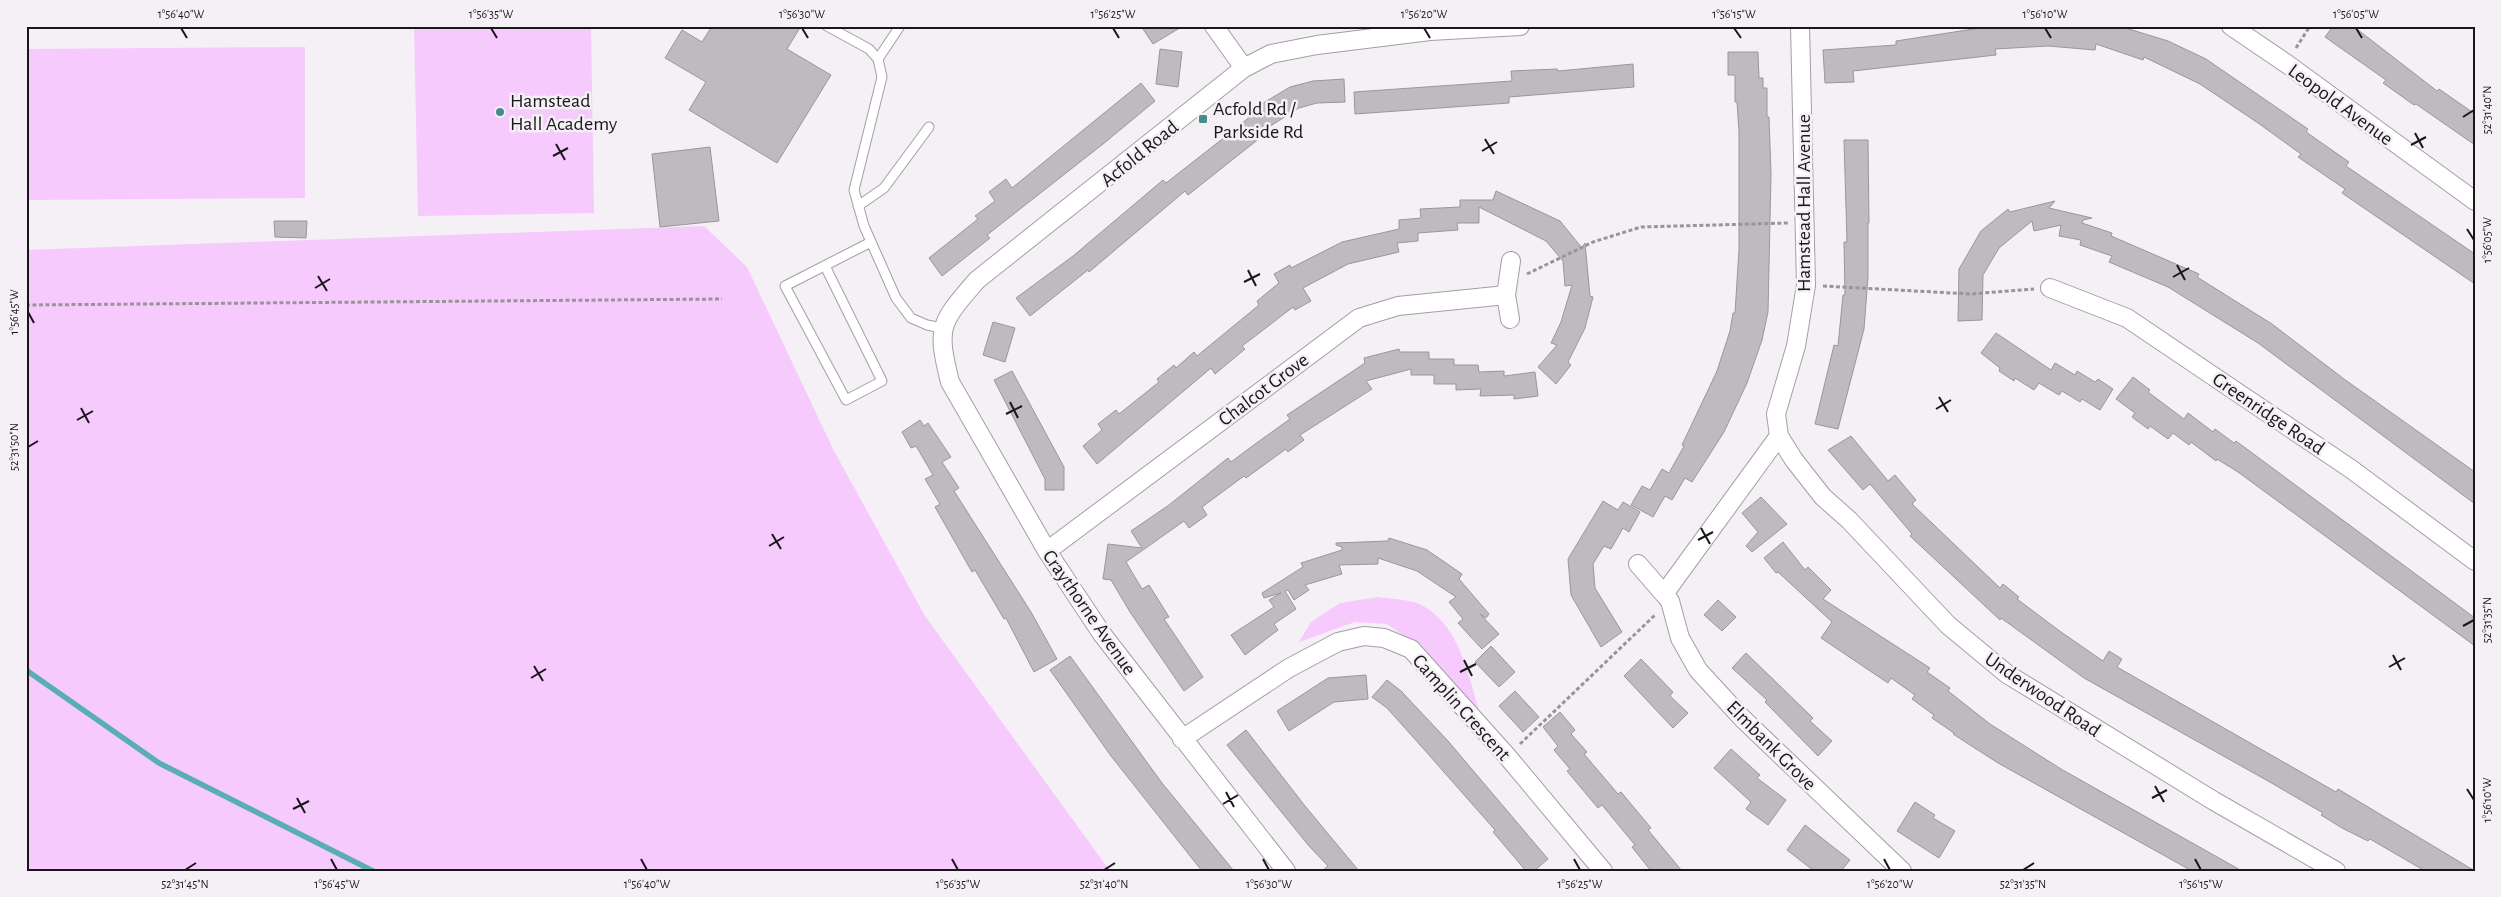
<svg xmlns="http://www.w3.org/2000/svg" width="2501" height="897" font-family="'Alegreya Sans',sans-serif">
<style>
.green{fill:#f7cafe}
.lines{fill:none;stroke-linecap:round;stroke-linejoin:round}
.stream{stroke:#59afb0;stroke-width:5.5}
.building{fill:#bebabe;stroke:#9a969a}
.lane-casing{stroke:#a29fa3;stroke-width:11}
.street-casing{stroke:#a29fa3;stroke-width:20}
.path{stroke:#989498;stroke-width:3;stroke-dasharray:4 2.5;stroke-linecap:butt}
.lane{stroke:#fff;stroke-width:9}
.street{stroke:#fff;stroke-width:18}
.ticks{fill:none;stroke:#191719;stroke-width:2}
.poi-dot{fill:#458d8d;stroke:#f4f0f5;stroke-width:2}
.labels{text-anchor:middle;stroke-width:5;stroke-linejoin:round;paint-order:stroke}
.poi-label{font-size:20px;fill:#191719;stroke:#f4f0f5;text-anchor:start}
.street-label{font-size:20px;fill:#191719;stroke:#f4f0f5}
.neatline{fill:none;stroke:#191719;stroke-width:2}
.ticks-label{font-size:12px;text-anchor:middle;fill:#191719}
</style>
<rect width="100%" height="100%" fill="#f4f0f5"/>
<path class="green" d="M414 26H591L594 213 418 216Z
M305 47V198L26 200V49Z
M704 226 747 267 834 451 925 616 1110 871H26V250Z
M1378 597C1390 599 1405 599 1417 603 1458 620 1468 673 1479 711L1427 652 1387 624 1355 622 1299 642 1311 622 1340 603Z"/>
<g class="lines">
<path class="stream" d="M26 670 159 763 373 871"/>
</g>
<path class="building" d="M712 26H801L787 49 831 75 777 163 689 110 706 82 665 58 682 30 702 42Z
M1141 26H1183L1153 44Z
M1993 26H2119L2168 41 2206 59 2308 129 2306 132 2349 162 2346 166 2475 254V284L2342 193 2345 189 2298 157 2301 154 2258 123 2200 84 2144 57 2143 60 2096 44 2095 50 2048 46 1995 49 1996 55 1853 71 1854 82 1825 83 1823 50 1896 45V41Z
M2333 26H2353L2437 91 2439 89 2475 114V145L2416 104 2414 105 2383 83 2386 80 2325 37Z
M1160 49 1182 52 1178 87 1156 84Z
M1728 52H1758L1759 78H1763V88H1767V117H1769L1771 174 1768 312 1762 340 1747 383 1724 432 1692 482 1685 478 1672 500 1665 496 1653 517 1631 505 1642 486 1650 490 1662 469 1669 473 1684 446 1682 445 1717 371 1730 331 1733 313H1735L1739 250V131L1737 102H1735V75H1728Z
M1633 64 1634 87 1509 97V103L1355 114 1354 92 1512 81 1511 71 1557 69 1558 71Z
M1344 79 1345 102 1317 103 1299 108 1261 132 1264 135 1246 149 1188 195 1185 191 1089 272 1088 270 1030 316 1016 298 1073 256 1163 180 1166 183 1230 133 1257 111 1255 108 1290 87 1313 81Z
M1141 83 1155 101 1103 144 987 235 990 238 942 276 929 258 978 219 975 216 995 201 989 192 1006 179 1012 188Z
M1844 140H1868L1869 223H1868V277L1864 329 1838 429 1815 424 1834 345 1838 346 1843 295H1845L1844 242H1847Z
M710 147 719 221 660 227 652 154Z
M1496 191 1560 221 1582 248 1585 243 1590 296 1593 297 1585 328 1568 362 1571 365 1556 384 1538 367 1557 345 1551 343 1561 322 1572 285 1565 286 1563 261 1546 241 1479 207V223H1457L1458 230 1418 233V241L1397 243 1399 252 1348 264 1303 288 1311 301 1295 310 1293 307 1258 334 1242 346 1245 349 1215 374 1211 368 1097 464 1083 446 1102 430 1098 424 1116 410 1119 414 1159 382 1157 379 1174 365 1176 368 1194 352 1197 356 1259 305 1257 301 1279 283 1274 274 1290 265 1291 268 1342 242 1399 229V220L1421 218 1420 209 1460 207V200H1493Z
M2055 201 2049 208 2092 218 2083 220 2082 223 2112 233 2111 236 2199 274 2197 277 2272 324 2344 379 2475 472V504L2258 343 2168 287 2109 262 2112 256 2080 245 2081 240 2059 236 2061 225 2034 231 2032 221 1999 248 1983 275 1982 320 1958 321 1959 269 1981 231 2008 209 2010 212Z
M274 221H307L306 238 275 237Z
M993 322 1015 328 1005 362 983 355Z
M1996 333 2051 370 2055 363 2075 375 2077 371 2095 382 2098 379 2113 389 2100 410 2082 399 2080 402 2062 391 2059 395 2039 383 2034 390 2015 378 2014 381 1999 371 2000 368 1981 353Z
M1399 349 1400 352H1429V359H1454V365H1478L1479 372 1504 371V376L1535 372 1538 396 1514 399V395L1480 396 1481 389 1456 390V384H1434V375H1411V369L1366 381 1372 389 1300 435 1304 440 1288 452 1286 449 1246 478 1244 476 1202 507 1207 515 1189 528 1184 521 1126 562 1142 589 1149 585 1169 617 1164 619 1203 677 1184 691 1130 612 1111 580 1103 579 1108 544 1142 548 1131 531 1169 505 1228 458 1231 462 1251 447 1290 419 1287 415 1365 363 1364 358Z
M1012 371 1064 467V490H1045V479L994 380Z
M2133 377 2150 390 2148 392 2184 419 2188 413 2213 432 2215 429 2234 443 2236 441 2475 618V646L2238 472 2217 459 2216 461 2191 442 2189 445 2173 433 2168 439 2150 426 2148 429 2132 417 2135 413 2116 399Z
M920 420 924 426 928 423 951 457 942 462 959 488 954 491 1031 612 1057 659 1034 672 1006 618 1004 619 975 570 972 572 935 507 940 504 925 479 933 475 916 446 911 448 902 432Z
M1851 436 1888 481 1895 475 1916 500 1912 504 2000 588 2003 584 2019 597 2017 599 2061 632 2103 661 2109 651 2122 659 2117 667 2336 792 2338 789 2475 871H2425L2370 839 2368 841 2342 828 2321 815 2323 813 2268 781 2084 678 2001 618 2000 620 1910 536 1912 534 1870 484 1863 490 1828 450Z
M1761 497 1787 524 1752 552 1746 546 1758 532 1742 513Z
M1603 501 1618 510 1623 502 1640 512 1629 532 1623 528 1611 549 1604 546 1593 564 1595 588 1622 632 1601 647 1571 595 1568 559Z
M1389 538 1427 550 1462 574 1459 579 1489 614 1486 618 1480 614 1499 634 1482 649 1458 623 1463 619 1449 602 1456 597 1417 571 1378 558V564L1339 565 1342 574 1305 585 1309 590 1294 600 1288 590 1285 591 1296 609 1274 624 1278 630 1245 655 1231 635 1274 607 1269 600 1281 593 1264 598 1262 593 1303 567 1301 563 1342 550V547L1336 545V543L1388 541Z
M1783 542 1805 570 1808 567 1831 590 1823 599 1930 668 1927 672 1950 688 1948 691 1990 724 2061 769 2242 871H2192L1998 763 1953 734 1954 733 1932 718 1934 715 1912 699 1915 695 1891 678 1888 683 1821 638 1832 622 1778 572 1776 573 1764 558Z
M1718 600 1736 617 1722 631 1704 615Z
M1491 646 1515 672 1499 687 1475 662Z
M1746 653 1813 718 1810 721 1832 741 1818 756 1765 702 1767 700 1732 668Z
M1070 656 1162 783 1234 871H1202L1111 756 1050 670Z
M1641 659 1673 692 1670 696 1688 713 1673 728 1624 676Z
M1366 675 1368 699 1334 702 1289 731 1277 711 1328 678Z
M1387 680 1401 691 1448 741 1548 859 1534 871H1526L1493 832 1495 830 1429 755 1387 708 1372 697Z
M1515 691 1539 717 1523 732 1499 706Z
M1560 712 1575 730 1571 734 1587 752 1584 754 1618 794 1621 792 1651 828 1648 830 1682 871H1651L1632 847 1635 845 1602 805 1598 808 1567 771 1570 769 1554 750 1558 746 1543 727Z
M1246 730 1305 806 1359 871H1322L1328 866 1309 846 1227 745Z
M1731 749 1760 775 1757 778 1786 800 1768 825 1746 809 1751 802 1714 768Z
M1915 802 1935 815 1933 818 1955 831 1939 858 1897 831Z
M1805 825 1850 860 1841 871H1814L1787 850Z"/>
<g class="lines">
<g class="lane-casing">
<path id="lane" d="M827 26 869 49 878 59 882 77 854 190 864 226 896 298 911 318 927 325 942 328
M878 59 900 26
M858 206 884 188 929 127
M825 266 882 381 846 400 785 286 871 242"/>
</g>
<g class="street-casing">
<path id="street" d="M1214 26 1244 68
M1800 26 1806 285 1796 346 1776 414 1779 436 1794 460 1823 497 1849 520 1948 625 2007 674 2214 801 2336 871
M2231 26 2287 64 2475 201
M2050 288 2127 318 2351 469 2475 561
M1510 319 1506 295 1511 261
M1779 436 1664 594 1670 601 1680 638 1698 670 1742 718 1902 871
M1047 551 1359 318 1398 306 1506 295
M1638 564 1664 594
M1182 739 1289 668 1338 642 1364 636 1384 638 1411 649 1507 756 1603 871
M1286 871 1102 634 1047 551 950 382C936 326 940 323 977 280L1244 68 1271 54 1317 45 1430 31 1520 26"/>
</g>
<path class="path" d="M2296 48 2310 26
M1527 274 1593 242 1641 227 1788 223
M1823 286 1971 294 2034 289
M26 305 722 299
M1520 744 1655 615"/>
<use href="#lane" class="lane"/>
<use href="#street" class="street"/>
</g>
<path class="ticks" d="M181 28 187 38M491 28 497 38M802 28 808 38M1113 28 1119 38M1424 28 1430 38M1734 28 1741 38M2045 28 2051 38M2356 28 2362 38M2463 117 2474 110M2415 133 2423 148M1485 139 1494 154M556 144 565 160M2411 145 2426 137M1482 151 1497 142M553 156 568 148M2467 229 2474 240M2177 265 2185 280M1248 270 1256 286M318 276 327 291M2173 277 2189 268M1244 282 1260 274M315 288 330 279M28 312 34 323M1939 397 1948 412M1010 402 1018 418M81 408 89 423M1936 409 1951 400M1006 414 1022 406M77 420 93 411M28 447 38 441M1701 528 1710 544M772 534 781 549M1698 540 1713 532M769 546 784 537M2463 626 2474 620M2393 655 2401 670M1464 660 1472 676M534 666 543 681M2389 667 2405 658M1460 672 1476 664M531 678 546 669M2155 786 2164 802M2467 789 2474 800M1226 792 1234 807M297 798 305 813M2152 798 2167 790M1223 804 1238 795M293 809 309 801M331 859 337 870M641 859 647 870M952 859 958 870M1263 859 1269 870M1574 859 1580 870M1884 859 1890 870M2195 859 2201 870M185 870 196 863M1104 870 1115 863M2023 870 2034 863"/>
<g class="poi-dot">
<circle cx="500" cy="112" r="5"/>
<rect x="1198" y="114" width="10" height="10" rx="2.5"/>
</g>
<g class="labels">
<g class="poi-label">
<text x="510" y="107">Hamstead<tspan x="510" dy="23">Hall Academy</tspan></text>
<text x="1213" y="115">Acfold Rd /<tspan x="1213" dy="23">Parkside Rd</tspan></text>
</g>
<g class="street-label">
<text transform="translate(2341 104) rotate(36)" y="7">Leopold Avenue</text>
<text transform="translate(1139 153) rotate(-39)" y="7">Acfold Road</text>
<text transform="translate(1803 203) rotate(-90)" y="7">Hamstead Hall Avenue</text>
<text transform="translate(1263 389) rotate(-37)" y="7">Chalcot Grove</text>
<text transform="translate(2269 413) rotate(34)" y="7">Greenridge Road</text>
<text transform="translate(1090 612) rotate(55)" y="7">Craythorne Avenue</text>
<text transform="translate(2043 694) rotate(34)" y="7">Underwood Road</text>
<text transform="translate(1462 707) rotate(48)" y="7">Camplin Crescent</text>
<text transform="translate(1772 745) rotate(45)" y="7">Elmbank Grove</text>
</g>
</g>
<rect width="2501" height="897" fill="none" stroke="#f4f0f5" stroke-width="55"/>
<rect x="28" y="28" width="2446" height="842" class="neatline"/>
<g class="ticks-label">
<text x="181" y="18">1°56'40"W</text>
<text x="491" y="18">1°56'35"W</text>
<text x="802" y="18">1°56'30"W</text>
<text x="1113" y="18">1°56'25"W</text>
<text x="1424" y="18">1°56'20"W</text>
<text x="1734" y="18">1°56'15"W</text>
<text x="2045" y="18">1°56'10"W</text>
<text x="2356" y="18">1°56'05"W</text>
<text transform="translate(2487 110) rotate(-90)" y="4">52°31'40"N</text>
<text transform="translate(2487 240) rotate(-90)" y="4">1°56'05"W</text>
<text transform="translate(14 312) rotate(-90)" y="4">1°56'45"W</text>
<text transform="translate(14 447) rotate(-90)" y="4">52°31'50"N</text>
<text transform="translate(2487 620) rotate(-90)" y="4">52°31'35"N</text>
<text transform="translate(2487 800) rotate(-90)" y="4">1°56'10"W</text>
<text x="185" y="888">52°31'45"N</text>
<text x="337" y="888">1°56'45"W</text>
<text x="647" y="888">1°56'40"W</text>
<text x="958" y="888">1°56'35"W</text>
<text x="1104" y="888">52°31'40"N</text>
<text x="1269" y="888">1°56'30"W</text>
<text x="1580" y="888">1°56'25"W</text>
<text x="1890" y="888">1°56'20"W</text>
<text x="2023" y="888">52°31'35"N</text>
<text x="2201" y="888">1°56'15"W</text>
</g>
</svg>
